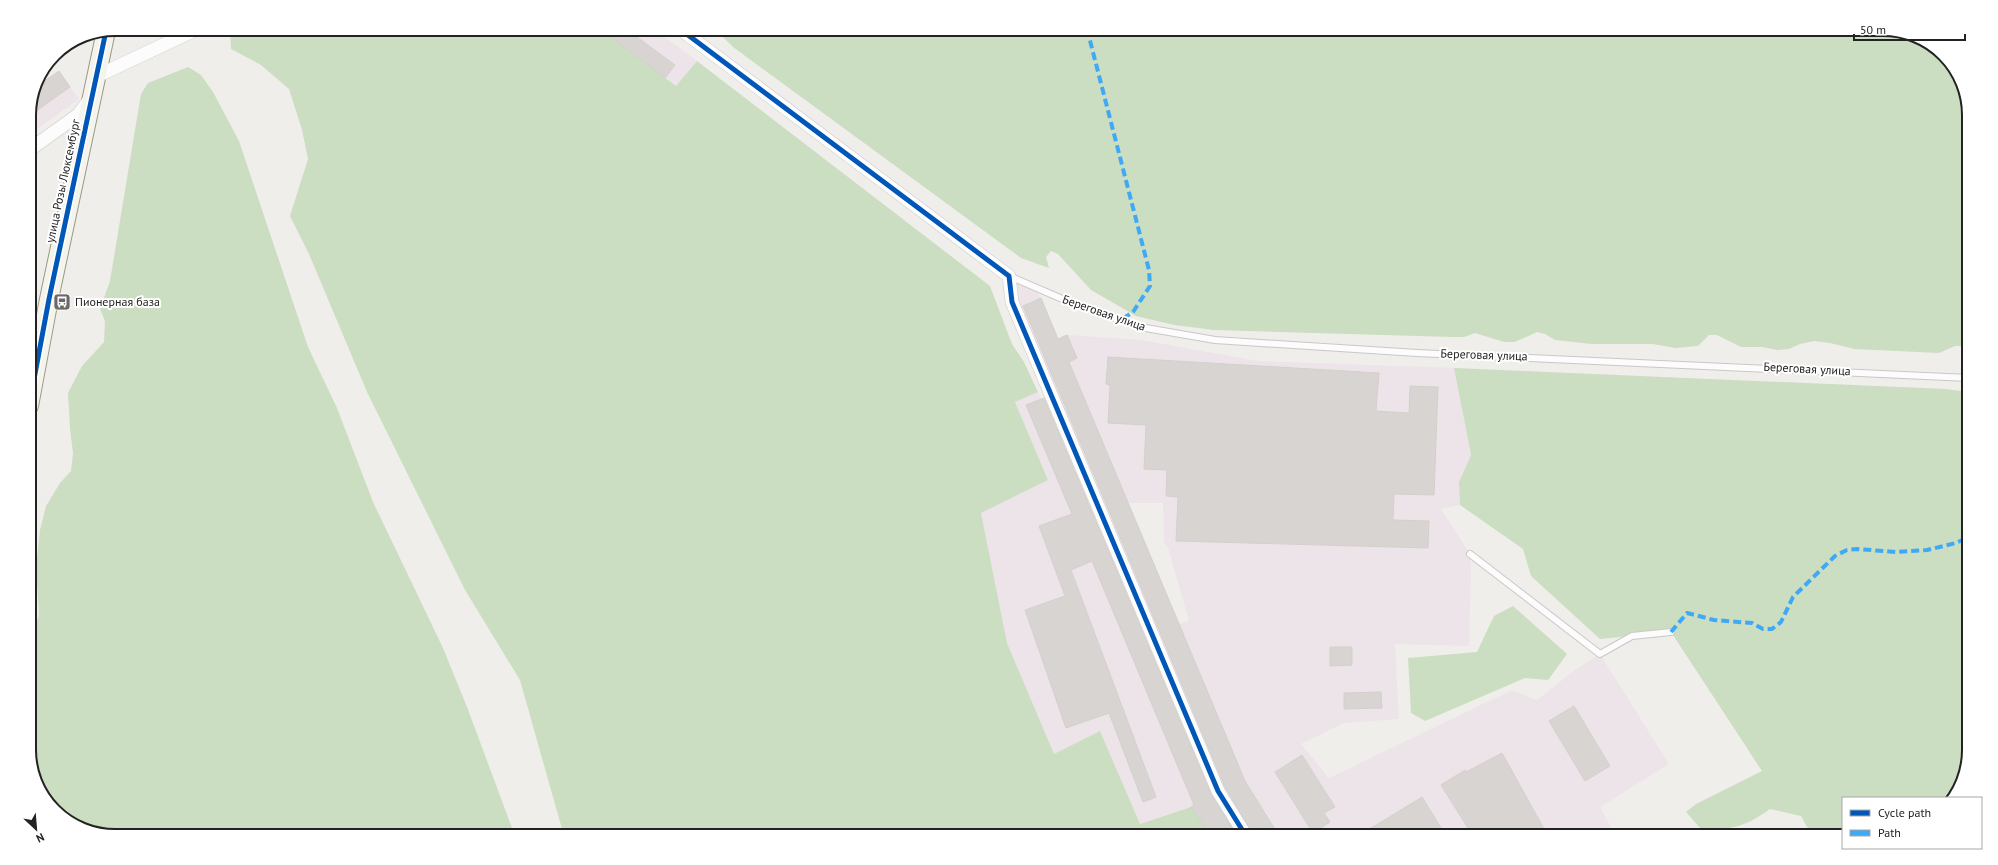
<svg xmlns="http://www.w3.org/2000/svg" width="1998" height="865" font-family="'PT Sans',sans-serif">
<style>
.industrial{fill:#ede4e9;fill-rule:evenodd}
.forest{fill:#cbdec1}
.building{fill:#d7d4d2;stroke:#d3d0cc}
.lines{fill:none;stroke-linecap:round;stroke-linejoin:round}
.lane-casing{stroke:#c9c8c7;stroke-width:8}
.street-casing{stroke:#c9c8c7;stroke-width:14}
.secondary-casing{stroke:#999a82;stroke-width:20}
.lane{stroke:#fdfcfc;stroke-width:6}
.street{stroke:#fdfcfc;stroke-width:13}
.secondary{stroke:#f4f4ed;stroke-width:18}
.quiet{stroke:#3fa9f5;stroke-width:4;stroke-dasharray:8 4;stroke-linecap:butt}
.cycleway-casing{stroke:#fff;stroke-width:8}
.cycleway{stroke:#0057b8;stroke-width:5}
.labels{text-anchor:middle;stroke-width:4;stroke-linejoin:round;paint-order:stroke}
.street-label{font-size:12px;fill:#222;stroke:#fff}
.poi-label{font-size:12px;fill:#222;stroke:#fff;text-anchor:start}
.rim{fill:none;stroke:#222;stroke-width:2}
</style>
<rect width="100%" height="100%" fill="#f0eeeb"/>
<path class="industrial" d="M600 29H654L697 61 676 86Z
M59 71 79 99 29 135V110L34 88Z
M1009 276 1036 288 1058 339 1067 335 1141 340 1258 361 1454 368 1471 455 1459 482 1460 505 1441 509 1470 554 1471 573 1469 646 1395 644 1399 719 1344 723 1301 744 1329 778 1512 690 1537 700 1575 670 1600 654 1669 764 1600 807 1616 836H1210L1191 807 1140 824 1100 731 1054 755 1007 643 981 513 1048 480 1015 402 1038 392 1207 791 1211 795 1217 791 1012 302ZM1128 503H1163L1164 542 1168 548 1189 621 1179 624Z"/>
<path class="forest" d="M230 29H600L676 86 697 61 990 286 1012 344 1024 362 1038 392 1015 402 1048 480 981 513 1007 643 1054 754 1100 731 1140 824 1191 807 1210 836H564L520 680 465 590 367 392 309 254 290 216 308 159 302 130 289 89 261 65 231 49Z
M715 29H1883L1916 35 1954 67 1969 110V346H1955L1939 353 1854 349 1830 343 1814 341 1800 344 1789 349 1777 350 1762 347H1741L1717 335H1709L1698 346 1675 348 1653 344H1592L1555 340 1545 334 1537 332 1515 342H1504L1475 333 1464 337H1452L1214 330 1174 325 1136 316 1091 290 1058 254 1051 251 1046 257 1049 268 1021 258 733 47Z
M188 67 201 75 213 92 239 141 308 347 337 408 373 502 443 648 467 707 515 836H115L82 830 47 802 29 756V650L39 614 36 568 40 530 46 506 60 483 71 471 73 453 70 429 68 393 82 366 104 342 105 321 100 309 110 281 141 94 148 83Z
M1454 368 1946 389 1969 392V750L1963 783 1950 798H1843V836H1810L1811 834 1801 816 1770 809C1745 827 1733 829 1702 830L1686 812 1696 804 1762 771 1671 632 1600 639 1531 576 1523 549 1460 505 1459 482 1471 455Z
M1513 606 1567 654 1548 680 1525 678 1425 721 1411 713 1408 658 1477 652 1494 616Z"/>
<path class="building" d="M600 29H626L675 65 665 78Z
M59 71 70 87 29 116 34 88Z
M1041 298 1058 339 1067 335 1077 358 1069 362 1245 781 1279 836H1254L1225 787 1023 306Z
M1108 357 1379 373 1376 411 1409 413 1410 386 1438 387 1434 495 1394 494 1393 520 1429 521 1428 548 1176 541 1178 497 1166 496 1167 470 1144 469 1146 425 1108 423 1110 385 1106 384Z
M1044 398 1211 794 1237 836H1210L1191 807 1194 805 1092 561 1071 570 1156 797 1143 802 1109 713 1066 728 1025 610 1065 596 1039 526 1072 514 1026 405Z
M1330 647H1352V665L1330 666Z
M1381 692 1382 708 1344 709V693Z
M1574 706 1610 766 1585 781 1549 721Z
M1502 753 1548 836H1473L1441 785 1465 770 1466 772Z
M1302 755 1335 807 1324 813 1330 822 1313 833 1275 772Z
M1422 797 1446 836H1357L1383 821Z"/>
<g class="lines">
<g class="lane-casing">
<path id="lane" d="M85 35 102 38
M1009 276 1067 301 1140 327 1215 340 1417 353 1969 378
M1470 554 1600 654 1632 636 1671 632"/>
</g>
<g class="street-casing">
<path id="street" d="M680 29 1009 276 1012 302 1218 791 1246 836
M95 77 197 29
M29 150 78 115 90 99"/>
</g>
<g class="secondary-casing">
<path id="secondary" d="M29 406 49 299 106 31"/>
</g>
<use href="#lane" class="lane"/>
<use href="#street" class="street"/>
<use href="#secondary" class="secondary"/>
<path class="quiet" d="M1087 29 1149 270 1150 286 1133 312 1121 320
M1671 632 1687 613 1714 620 1752 623 1763 629H1772L1781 622 1793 597 1835 556 1847 550 1857 549 1896 552 1927 550 1956 543 1969 537"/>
<g class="cycleway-casing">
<path id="cycleway" d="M680 29 1009 276 1012 302 1218 791 1246 836
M29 406 49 299 106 31"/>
</g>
<use href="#cycleway" class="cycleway"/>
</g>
<defs>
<g id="bus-square" transform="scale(0.9)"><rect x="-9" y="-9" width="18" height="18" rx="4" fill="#6a6968" stroke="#fff"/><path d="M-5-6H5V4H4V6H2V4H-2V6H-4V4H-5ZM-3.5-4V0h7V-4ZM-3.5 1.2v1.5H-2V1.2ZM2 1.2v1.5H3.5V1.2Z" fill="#fff"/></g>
</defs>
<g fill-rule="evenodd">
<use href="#bus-square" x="62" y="302"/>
</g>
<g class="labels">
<g class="street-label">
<text transform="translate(63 181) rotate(-78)" y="4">улица Розы Люксембург</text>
<text transform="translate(1104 313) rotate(19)" y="4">Береговая улица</text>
<text transform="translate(1484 355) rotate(2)" y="4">Береговая улица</text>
<text transform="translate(1807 369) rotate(3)" y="4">Береговая улица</text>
</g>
<g class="poi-label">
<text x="75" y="306">Пионерная база</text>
</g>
</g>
<path d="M0 0H1998V865H0ZM115 36H1883A79 79 0 0 1 1962 115V750A79 79 0 0 1 1883 829H115A79 79 0 0 1 36 750V115A79 79 0 0 1 115 36Z" fill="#fff" fill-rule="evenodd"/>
<path class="rim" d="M115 36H1883A79 79 0 0 1 1962 115V750A79 79 0 0 1 1883 829H115A79 79 0 0 1 36 750V115A79 79 0 0 1 115 36Z"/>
<rect x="1842" y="797" width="140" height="52" fill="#ffffff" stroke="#a7a7a7"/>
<rect x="1850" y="810" width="20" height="6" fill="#0057b8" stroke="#a7a7a7"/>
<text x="1878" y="817" font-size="12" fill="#222222">Cycle path</text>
<rect x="1850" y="830" width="20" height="6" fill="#3fa9f5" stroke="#a7a7a7"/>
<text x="1878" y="837" font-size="12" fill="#222222">Path</text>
<g transform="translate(36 829) rotate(154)" stroke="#ffffff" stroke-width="3" paint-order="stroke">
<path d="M0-3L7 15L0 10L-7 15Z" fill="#222222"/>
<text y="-6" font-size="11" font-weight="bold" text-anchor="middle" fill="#222222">N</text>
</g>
<path d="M1854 34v6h111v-6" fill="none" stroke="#222222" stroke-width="2"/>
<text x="1860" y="34" font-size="12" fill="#222222" stroke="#ffffff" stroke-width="3" paint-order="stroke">50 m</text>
</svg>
